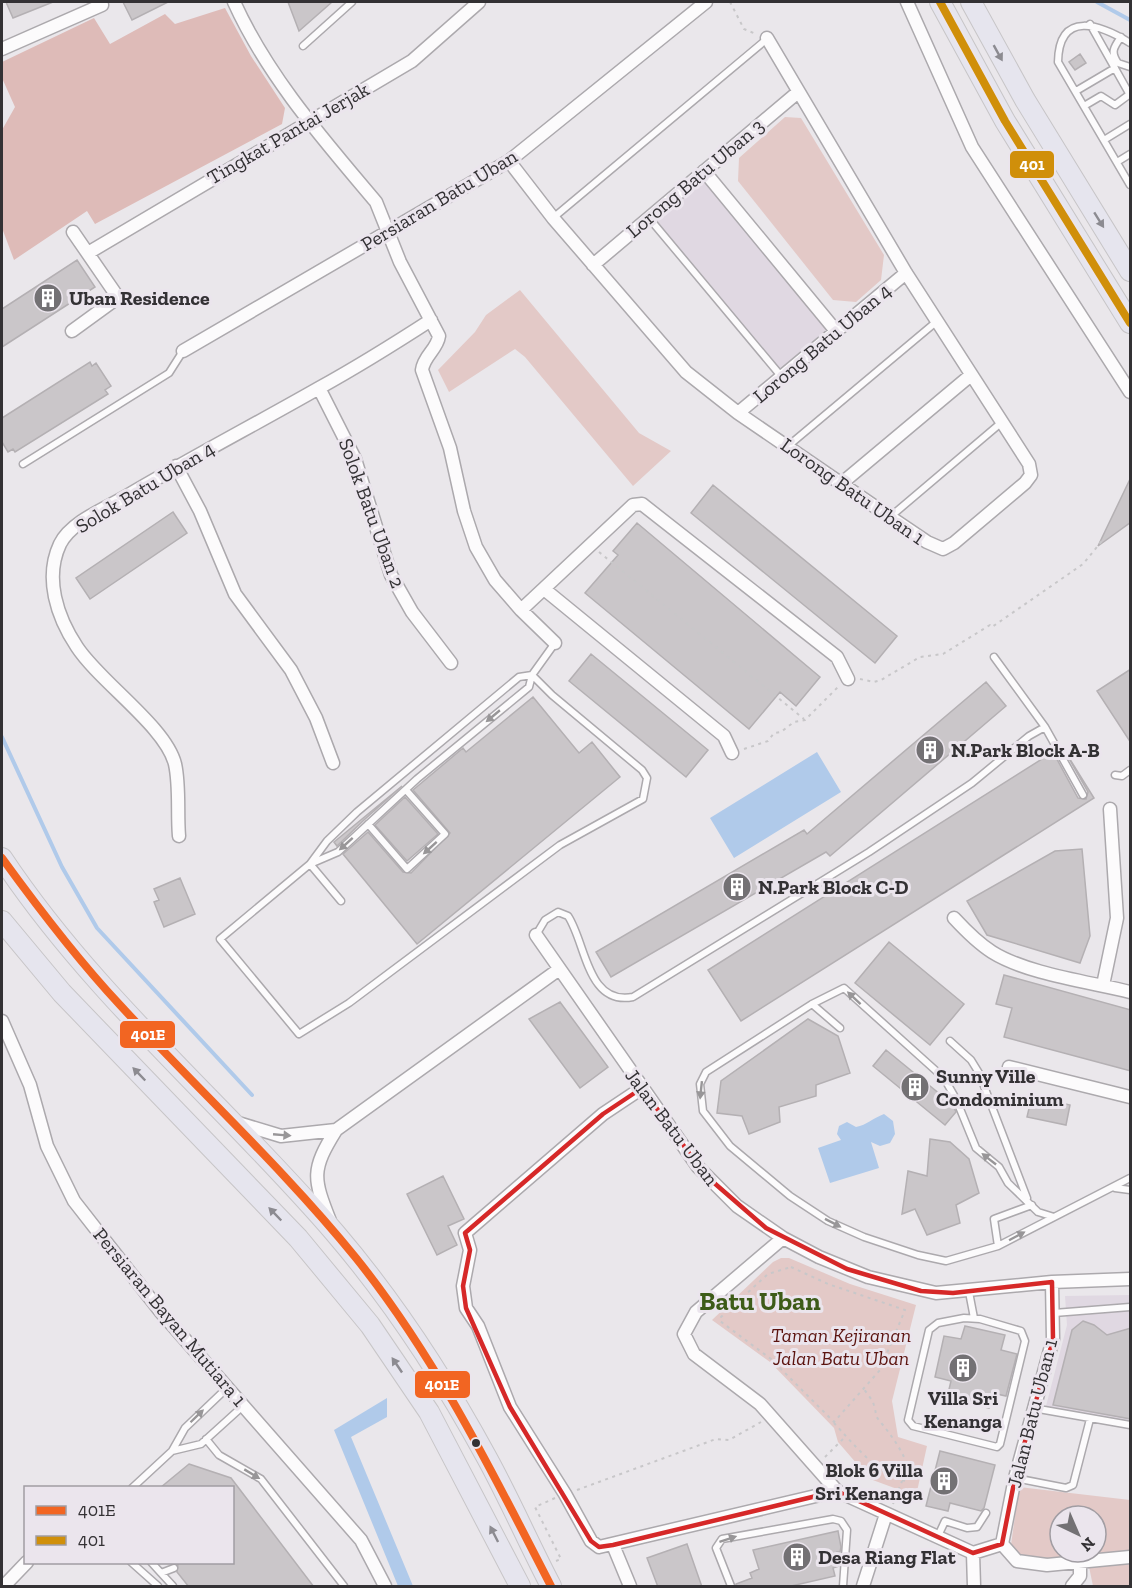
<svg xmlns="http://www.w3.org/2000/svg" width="1132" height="1588" font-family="'Zilla Slab',serif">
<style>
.built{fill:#e0d8e2}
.green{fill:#e3c9c7;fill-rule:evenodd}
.forest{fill:#debbb8}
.water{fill:#b0caea}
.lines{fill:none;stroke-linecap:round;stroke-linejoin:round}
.stream{stroke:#b0caea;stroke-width:4}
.building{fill:#cac6c9;stroke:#b4b0b3;stroke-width:1.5}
.service-casing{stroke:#aca9ad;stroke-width:9}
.minor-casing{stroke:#aca9ad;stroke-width:15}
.trunk-casing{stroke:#c7c5c7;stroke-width:22}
.path{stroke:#c8c7c9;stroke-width:2;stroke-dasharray:3 4.5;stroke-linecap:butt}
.service{stroke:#fcfbfc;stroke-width:6}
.minor{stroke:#fcfbfc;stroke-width:12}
.trunk{stroke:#e6e5ee;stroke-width:20}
.bus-1-casing{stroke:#ebe5ed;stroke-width:12}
.bus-2-casing{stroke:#ebe5ed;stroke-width:12}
.bus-1{stroke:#f26522;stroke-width:8}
.bus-2{stroke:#d08f0a;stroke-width:8}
.oneway{fill:#8c8b91}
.oneway2{fill:#989698}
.marked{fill:none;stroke:#d62828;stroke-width:4.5;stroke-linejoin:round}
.bus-dot{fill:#333134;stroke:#ebe5ed;stroke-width:2}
.labels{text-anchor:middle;stroke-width:6;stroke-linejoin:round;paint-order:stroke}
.street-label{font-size:20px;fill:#333134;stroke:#ebe5ed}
.poi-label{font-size:20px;font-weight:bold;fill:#333134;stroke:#ebe5ed;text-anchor:start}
.park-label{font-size:20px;font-style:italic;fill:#5b130f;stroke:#ebe5ed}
.district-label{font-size:26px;font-weight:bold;fill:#3d5b18;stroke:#ebe5ed}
.line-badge{stroke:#ebe5ed;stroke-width:2}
.badge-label{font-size:16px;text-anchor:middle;font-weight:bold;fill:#fff}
</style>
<rect width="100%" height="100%" fill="#eae7eb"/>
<path class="built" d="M704 171 836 331 781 376 648 218Z
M1130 1295V1425L1045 1410 1067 1325 1065 1296Z"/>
<path class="green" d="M785 117 801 118 884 255 881 280 856 302 833 300 738 181 739 158Z
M520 290 639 433 671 451 633 486 525 357 515 349 449 392 438 370 475 332 486 315Z
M781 1258H789L850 1284 916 1305 892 1401 898 1437 927 1446 916 1496 870 1479 838 1442 834 1428 770 1362 712 1320 773 1262Z
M1019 1487 1130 1500V1586H1093L1087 1557 1049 1561 1015 1555 1011 1545ZM1060 1516H1096V1552H1060Z"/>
<path class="forest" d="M225 8 251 56 285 108 282 124 95 224 87 211 14 260 2 228V130L15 107 2 78V62L94 18 110 44 165 14 175 24Z"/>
<path class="water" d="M817 752 841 792 734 858 710 818Z
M884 1114 893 1121 895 1134 890 1143 880 1146 871 1142 879 1168 830 1183 818 1148 841 1140 837 1134 839 1126 847 1122 856 1127C867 1125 873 1118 884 1114Z
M387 1398V1417L351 1437 413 1586H398L334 1430Z"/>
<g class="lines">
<path class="stream" d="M1097 2 1130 20
M2 737 62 867 97 928 252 1095"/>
</g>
<path class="building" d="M6 2H53L13 18Z
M123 2H168L132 20Z
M288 2H332L299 31Z
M1080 54 1086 63 1075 70 1069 62Z
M77 260 95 287 2 347V309Z
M90 362 92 366 96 363 111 386 105 390 108 394 15 452 13 449 8 452 2 442V418Z
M1131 477V522L1098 546Z
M713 485 897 636 875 663 691 513Z
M173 512 187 533 90 599 76 578Z
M637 523 820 677 796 706 780 692 749 729 585 593 618 555 613 551Z
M591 654 708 750 686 777 569 681Z
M1131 669V743L1097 691Z
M986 682 1006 706 830 856 826 852 611 977 596 952 804 830 807 834Z
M533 697 579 753 592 742 620 777 417 944 343 854 368 832 403 872 411 873 450 833 413 790 463 748 466 752Z
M1063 748 1094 798 741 1021 708 970 1053 752 1078 798 1086 799 1088 792Z
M402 786 364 820 337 846 334 842Z
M405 797 438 834 407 861 375 825Z
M1082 849 1090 936 1080 963 987 935 967 901 1055 851Z
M180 878 195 914 164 927 154 902 159 900 154 889Z
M889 942 964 1004 930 1045 855 983Z
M1004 975 1131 1010V1071L1004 1037 1012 1008 996 1004Z
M560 1002 608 1067 580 1088 529 1019Z
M808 1019 838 1036 850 1073 816 1085V1096L779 1107 780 1122 749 1134 742 1116 717 1113 721 1081Z
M886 1050 952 1104 956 1112 945 1125 873 1066Z
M1032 1096 1070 1105 1066 1125 1027 1117Z
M930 1139 950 1142 969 1159 979 1193 956 1205 960 1223 927 1235 915 1209 902 1214 908 1171 927 1176Z
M443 1176 464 1219 448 1226 457 1245 437 1255 407 1194Z
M1083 1321 1094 1325 1107 1335 1131 1328V1419L1053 1405 1072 1330Z
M965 1326 1005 1335 1001 1350 1017 1354 1006 1396 992 1393 989 1408 947 1398 951 1381 935 1377 944 1336 961 1339Z
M940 1451 995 1465 984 1508 981 1511 950 1503 948 1511 926 1506Z
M189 1464 231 1478 314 1587H189L177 1572 178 1564 170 1563H232V1488H160Z
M838 1531 841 1547 840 1552H837L839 1566 833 1568 835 1576 787 1587H736V1584L752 1578 750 1573 759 1569 753 1550Z
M687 1544 702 1587H658L647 1558Z"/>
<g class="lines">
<g class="service-casing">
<path id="service" d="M1090 24 1130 95
M1121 37C1114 47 1110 52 1118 63L1130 67
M1130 43C1101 25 1059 9 1058 62L1130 185
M303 46 352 2
M1076 91 1115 68
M1084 106 1101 96 1115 105 1130 94
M1104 140 1130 124
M1117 162 1130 154
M553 218 767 39
M649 218 781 376
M788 446 936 322
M23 464 169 373 183 351
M890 517 1002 422
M532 675 552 695 642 770 647 778 643 799 560 845 349 1003 299 1034 220 939 310 864 327 841 357 812 519 677Z
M1045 727 1083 795
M1115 775 1122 776 1130 770
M368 824 407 869 445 834 406 790
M310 864 338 852 417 779 529 687 532 675 555 643
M310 864 341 901
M536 935 545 920 558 912 568 916C586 943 587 1006 633 997L869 852 972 783 1029 736 1045 727 994 657
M812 1004 840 1028
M950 1041 971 1060 979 1073 1027 1198
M1115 1188 1130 1190
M1054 1217 1038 1212 1008 1183 999 1167 976 1148 956 1099 944 1078 844 988 812 1004 706 1072 700 1084 703 1111 730 1146 790 1196 828 1221 864 1237 918 1255 946 1261 998 1246 1130 1178
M998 1246 994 1219 1032 1205
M969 1292 974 1318
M1054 1313 1130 1307
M964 1318 980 1319 1021 1331 1025 1341 1000 1444 997 1447 913 1426 908 1420 929 1330 938 1323Z
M1033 1408 1130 1425
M206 1439 219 1455 261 1479 344 1586
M172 1451 201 1444 243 1406
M1015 1478 1066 1488 1073 1485 1090 1419
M132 1488 172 1451 185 1428 228 1387
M938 1536 945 1521 967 1528 977 1527 986 1513
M131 1562 158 1586
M151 1562 161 1573 174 1568
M161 1573 173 1586
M731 1586 716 1548 722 1539 833 1519 841 1521 847 1530 843 1586"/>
</g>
<g class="minor-casing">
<path id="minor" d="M234 2C268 77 323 139 376 202L400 262 439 336C437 350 424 355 422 370L450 448 464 511 476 547 495 580 521 610 555 643
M907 2 972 147 1130 392
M2 49 102 5
M509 161 553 218 686 372 738 413 890 517 927 542 943 549 954 543 1025 483 1031 475 1029 464 906 273 767 38
M704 171 836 331
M88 253 412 61 479 2
M593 265 797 93
M72 331 116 299 115 293 73 232
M183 351 509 161 706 2
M319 388 355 459 391 575 412 612 451 663
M738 413 906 273
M176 466 200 511 235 594 291 670 316 718 333 763
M842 483 971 375
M544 589 724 736 732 753
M521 610 633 505 642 504 837 657 848 679
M179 836C177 813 180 786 175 764 166 727 100 682 77 647 57 617 44 578 60 544 71 522 104 509 125 497 189 459 254 425 319 388 357 367 394 344 431 320
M954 918C966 931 978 943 992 952 1027 974 1090 982 1130 992
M536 935 698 1167 737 1206 783 1238 819 1257 868 1277 936 1293 1052 1282 1130 1279
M1103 985 1117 918 1110 809
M2 1021 30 1085 47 1146 74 1201 160 1311 361 1540 385 1586
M1009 1067 1130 1097
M642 1088 603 1114 465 1233 470 1250 463 1286 466 1308 478 1326 510 1407 565 1494 591 1541 599 1547 837 1491
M238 1123 281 1136 336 1130
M330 1221C313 1178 311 1170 336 1130L558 970
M783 1238 696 1312 684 1334 694 1354 760 1404 837 1491 973 1553 1002 1544
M1002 1544 1015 1478 1053 1339 1052 1282
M1002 1544 1017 1561 1047 1565 1130 1557
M613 1545 630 1586
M973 1553 974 1586
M4 1586 27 1562
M863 1586 886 1514
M1072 1586 1080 1576V1563"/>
</g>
<g class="trunk-casing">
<path id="trunk" d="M940 2 1005 121 1130 323
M971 2 1025 100 1130 271
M2 858C95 998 226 1106 335 1233 394 1302 444 1379 487 1458 510 1500 529 1544 551 1586
M2 921 62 993 298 1238 370 1325 429 1412 520 1586"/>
</g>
<path class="path" d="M730 2 744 29 756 34
M599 552 804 719
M860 679 874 682 881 680 920 657 943 654 990 625 992 627 1083 564 1106 536
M744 749 768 741 774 733 781 732 794 722 805 720 839 686
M791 1267 828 1284 905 1310 880 1370 834 1422 771 1359 720 1321 721 1317 768 1274Z
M834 1423C851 1441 881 1479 907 1481 915 1464 888 1431 878 1419 875 1415 876 1410 874 1405 872 1399 867 1394 864 1389
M825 1457 846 1436
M577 1490 716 1439 729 1440 761 1422
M555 1498 535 1507 561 1559 556 1561
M893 1504 902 1481"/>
<use href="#service" class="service"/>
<use href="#minor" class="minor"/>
<use href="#trunk" class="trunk"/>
<g class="bus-1-casing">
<path id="bus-1" d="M2 858C39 909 77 959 120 1005 198 1090 283 1168 356 1258 437 1359 492 1472 551 1586"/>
</g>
<g class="bus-2-casing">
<path id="bus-2" d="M940 2 1005 121 1130 323"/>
</g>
<use href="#bus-1" class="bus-1"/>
<use href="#bus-2" class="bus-2"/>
</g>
<defs><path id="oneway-solid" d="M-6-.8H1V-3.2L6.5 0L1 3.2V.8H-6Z" transform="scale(1.5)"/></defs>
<g class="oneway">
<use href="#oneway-solid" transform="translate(998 53) rotate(61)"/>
<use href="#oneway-solid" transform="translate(1099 220) rotate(58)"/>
<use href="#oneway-solid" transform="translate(139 1074) rotate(-134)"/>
<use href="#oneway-solid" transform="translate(275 1214) rotate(-134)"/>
<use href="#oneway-solid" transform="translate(397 1365) rotate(-124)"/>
<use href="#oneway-solid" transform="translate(494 1534) rotate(-117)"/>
</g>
<g class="oneway2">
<use href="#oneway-solid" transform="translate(493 716) rotate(140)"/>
<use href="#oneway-solid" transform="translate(346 844) rotate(138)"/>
<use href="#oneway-solid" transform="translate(430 848) rotate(138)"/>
<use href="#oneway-solid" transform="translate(854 998) rotate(-137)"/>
<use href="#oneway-solid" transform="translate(701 1090) rotate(96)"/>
<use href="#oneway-solid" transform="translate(282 1135) rotate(5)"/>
<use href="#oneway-solid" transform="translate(989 1159) rotate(-142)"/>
<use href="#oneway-solid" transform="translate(833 1223) rotate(27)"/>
<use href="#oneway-solid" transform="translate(1017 1236) rotate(-28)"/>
<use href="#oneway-solid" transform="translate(197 1416) rotate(-44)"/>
<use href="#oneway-solid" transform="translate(252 1474) rotate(31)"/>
<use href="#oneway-solid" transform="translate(728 1539) rotate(-18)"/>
</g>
<path class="marked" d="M642 1088 705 1175 766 1228 847 1269 921 1291 953 1293 1052 1282 1053 1339 1015 1478 1002 1544 973 1553 837 1491 613 1545 599 1547 591 1541 510 1407 466 1308 463 1286 470 1250 465 1233 603 1114Z"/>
<defs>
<g id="building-disc" transform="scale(1.5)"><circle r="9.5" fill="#737174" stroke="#ebe5ed"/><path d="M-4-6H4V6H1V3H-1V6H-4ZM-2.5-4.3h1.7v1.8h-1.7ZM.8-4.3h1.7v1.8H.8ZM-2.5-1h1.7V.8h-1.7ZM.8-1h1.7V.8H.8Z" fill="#fff"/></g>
</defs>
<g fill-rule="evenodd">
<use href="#building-disc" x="48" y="298"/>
<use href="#building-disc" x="930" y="750"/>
<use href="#building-disc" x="737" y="887"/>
<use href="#building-disc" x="915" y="1087"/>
<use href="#building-disc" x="963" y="1368"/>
<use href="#building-disc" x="944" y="1481"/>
<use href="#building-disc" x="797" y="1557"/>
</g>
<circle class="bus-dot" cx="476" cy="1443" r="5"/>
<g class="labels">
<g class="street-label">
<text transform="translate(288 133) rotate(-30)" y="7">Tingkat Pantai Jerjak</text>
<text transform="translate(695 178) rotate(-40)" y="7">Lorong Batu Uban 3</text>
<text transform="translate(439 200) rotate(-31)" y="7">Persiaran Batu Uban</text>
<text transform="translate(822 343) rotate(-40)" y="7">Lorong Batu Uban 4</text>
<text transform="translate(145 487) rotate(-31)" y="7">Solok Batu Uban 4</text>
<text transform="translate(853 491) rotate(35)" y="7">Lorong Batu Uban 1</text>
<text transform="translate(372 513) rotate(70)" y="7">Solok Batu Uban 2</text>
<text transform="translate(672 1127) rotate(53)" y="7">Jalan Batu Uban</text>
<text transform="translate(170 1317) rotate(50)" y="7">Persiaran Bayan Mutiara 1</text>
<text transform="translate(1032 1413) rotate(-76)" y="7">Jalan Batu Uban 1</text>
</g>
<g class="poi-label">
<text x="69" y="305">Uban Residence</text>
<text x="951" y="757">N.Park Block A-B</text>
<text x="758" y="894">N.Park Block C-D</text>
<text x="936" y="1083">Sunny Ville<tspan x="936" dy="23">Condominium</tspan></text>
<text x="963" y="1405" text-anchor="middle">Villa Sri<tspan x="963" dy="23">Kenanga</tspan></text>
<text x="923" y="1477" text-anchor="end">Blok 6 Villa<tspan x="923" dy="23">Sri Kenanga</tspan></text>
<text x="818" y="1564">Desa Riang Flat</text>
</g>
<g class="park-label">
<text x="841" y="1342">Taman Kejiranan<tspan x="841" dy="23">Jalan Batu Uban</tspan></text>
</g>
<g class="district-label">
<text x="760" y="1310">Batu Uban</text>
</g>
</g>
<g class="line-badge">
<rect x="1009" y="150" width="46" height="29" rx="6" fill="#d08f0a"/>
<rect x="119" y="1020" width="57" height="29" rx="6" fill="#f26522"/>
<rect x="414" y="1370" width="57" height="29" rx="6" fill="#f26522"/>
</g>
<g class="badge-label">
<text x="1032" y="170">401</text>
<text x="148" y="1040">401E</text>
<text x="442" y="1390">401E</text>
</g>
<rect width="1132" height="1588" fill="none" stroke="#333134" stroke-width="6"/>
<rect x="24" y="1486" width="210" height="78" fill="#ebe5ed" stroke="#a19da3" stroke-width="1.5"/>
<rect x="36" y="1506" width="30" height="9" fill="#f26522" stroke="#a19da3" stroke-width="1.5"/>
<text x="78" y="1516" font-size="18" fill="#333134">401E</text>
<rect x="36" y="1536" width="30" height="9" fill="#d08f0a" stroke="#a19da3" stroke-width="1.5"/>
<text x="78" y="1546" font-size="18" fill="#333134">401</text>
<g transform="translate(1078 1534) rotate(136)"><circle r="28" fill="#ebe5ed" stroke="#a19da3" stroke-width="1.5"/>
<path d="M0-4.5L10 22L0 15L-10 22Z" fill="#737174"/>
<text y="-9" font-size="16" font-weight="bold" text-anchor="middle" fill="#333134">N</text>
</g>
</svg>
